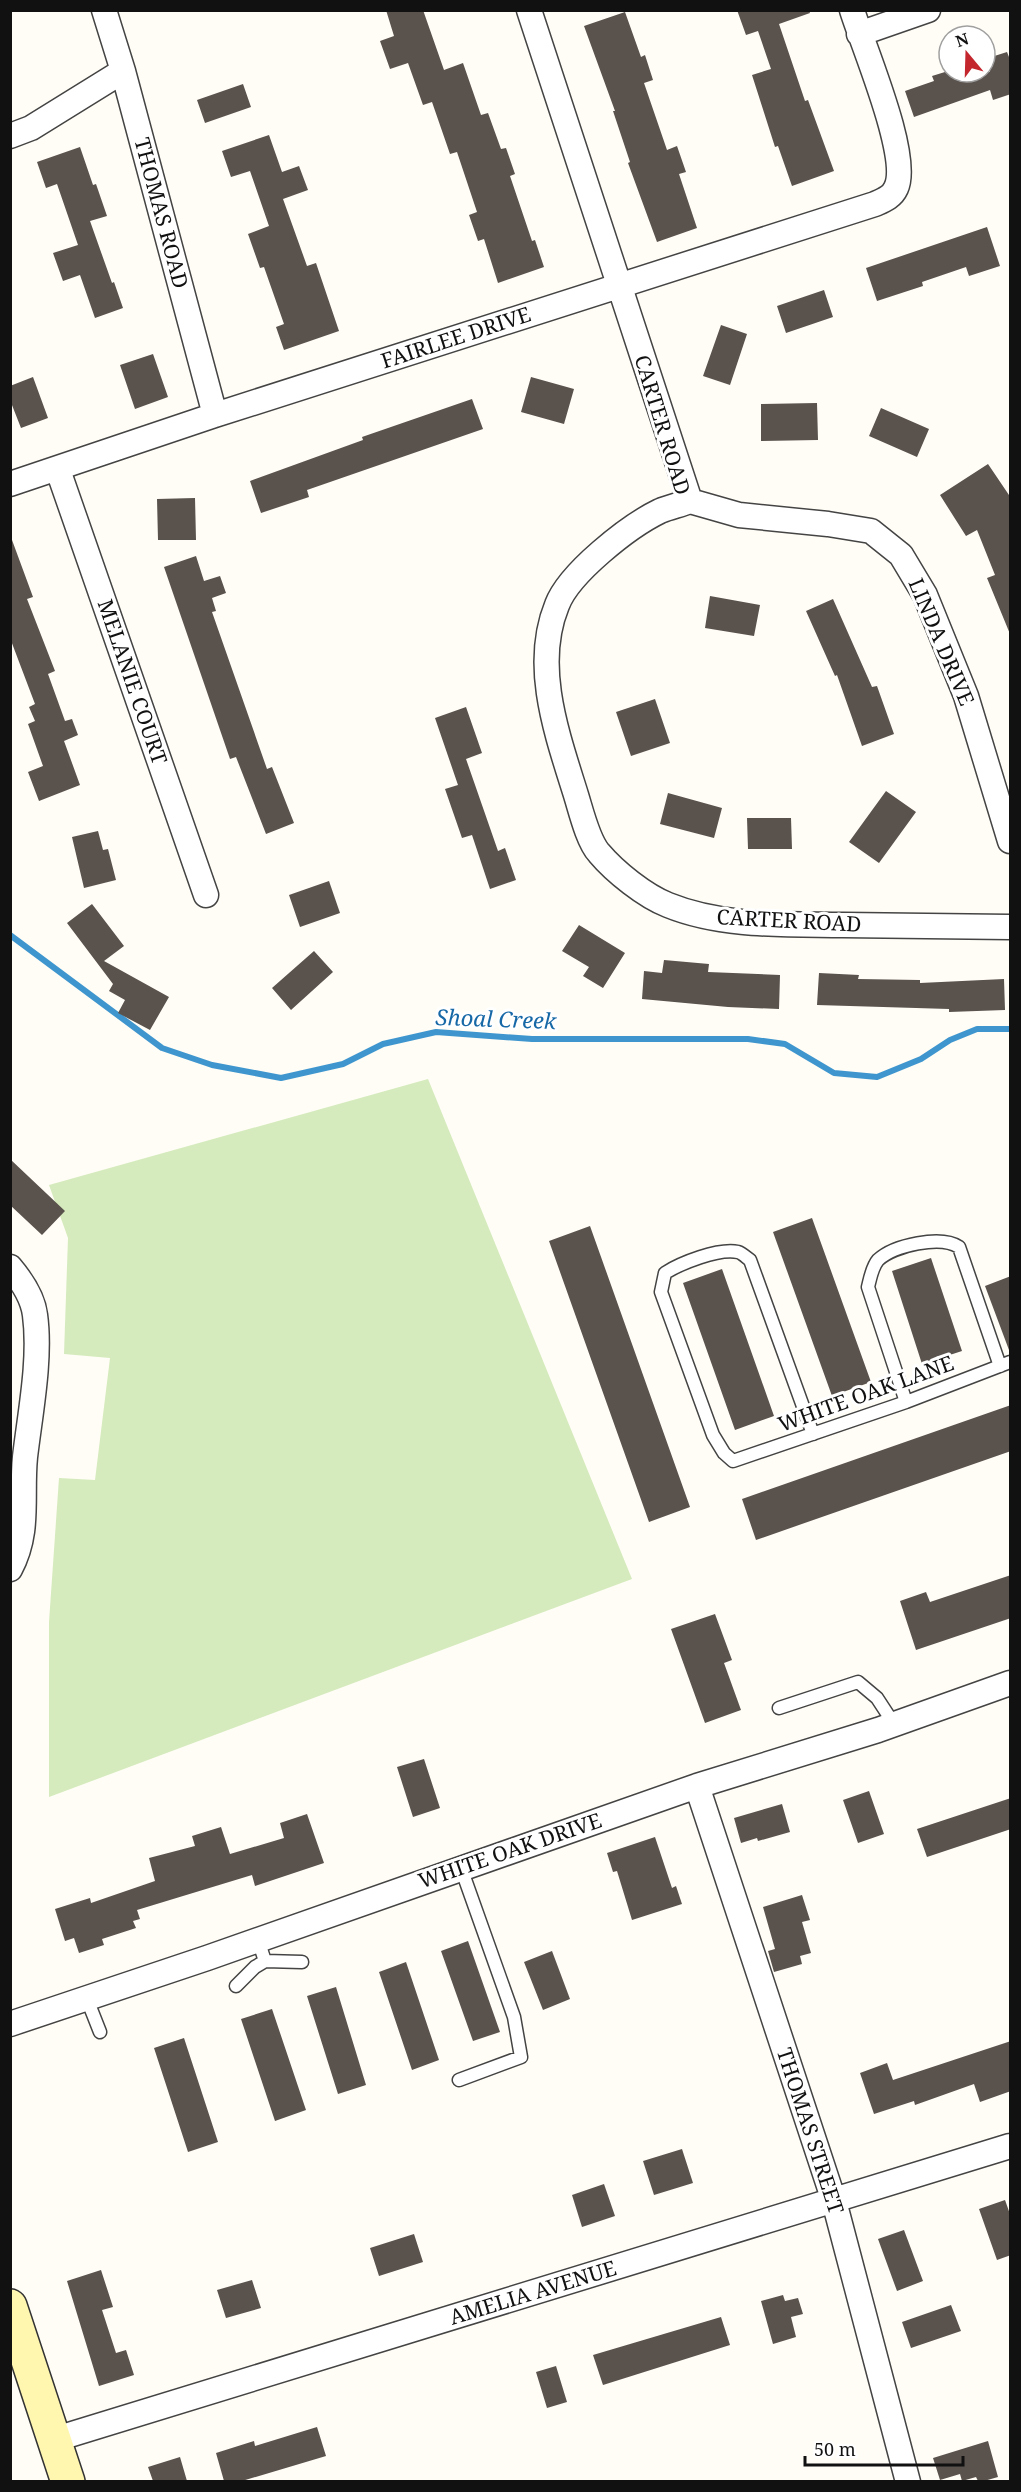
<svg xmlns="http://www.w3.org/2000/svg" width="1021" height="2492" font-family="'Noto Serif',serif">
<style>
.green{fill:#d5ebbd}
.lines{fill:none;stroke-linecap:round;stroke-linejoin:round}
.stream{stroke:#3f96cf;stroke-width:6}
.building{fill:#5a524d}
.lane-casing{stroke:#444;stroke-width:15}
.street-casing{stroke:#444;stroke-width:27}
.secondary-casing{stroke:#333;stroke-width:36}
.lane{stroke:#fff;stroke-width:12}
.street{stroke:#fff;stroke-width:24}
.secondary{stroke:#fff6b0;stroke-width:33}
.labels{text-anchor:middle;stroke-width:6;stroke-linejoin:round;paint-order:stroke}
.street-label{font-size:21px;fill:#111;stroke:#fff}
.water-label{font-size:22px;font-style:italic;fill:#1768a6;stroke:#fff}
</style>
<rect width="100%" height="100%" fill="#fffdf5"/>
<path class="green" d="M428 1079 632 1579 49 1797V1622L59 1478 95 1480 110 1358 64 1354 68 1238 49 1185Z"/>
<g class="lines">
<path class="stream" d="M10 935 162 1048 212 1065 281 1078 343 1064 383 1044 436 1032 532 1039H748L785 1044 834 1073 877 1077 921 1059 950 1040 977 1029H1010"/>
</g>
<path class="building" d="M386 10H423L444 70 463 63 481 115 488 113 501 149 506 148 515 174 510 176 532 241 535 240 544 267 498 283 484 239 478 241 469 215 477 212 457 152 450 154 432 102 423 105 408 63 390 69 380 41 394 36Z
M737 10H809L810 13 779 24 805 101 808 100 834 171 792 186 778 146 775 147 752 75 771 69 758 31 746 35Z
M625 12 641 57 645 55 653 80 644 83 667 150 677 146 686 172 679 174 697 228 657 242 628 163 630 162 613 111H615L584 26Z
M1007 52 1011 62V94L993 100 990 90 914 117 905 91 934 81 932 76 945 72H990L985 59Z
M243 84 251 107 205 123 197 100Z
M269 135 282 172 299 166 308 190 283 199 307 266 316 263 339 331 284 350 276 327 284 324 264 267 260 268 248 234 269 226 250 171 231 177 222 151Z
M80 147 93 185 96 184 107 216 90 221 112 283 114 282 123 308 95 318 80 275 63 281 53 253 78 245 57 184 46 188 37 162Z
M987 227 1000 266 969 276 966 267 922 282 923 286 877 301 866 268Z
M824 290 833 317 786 333 777 306Z
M721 325 747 334 730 385 703 376Z
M153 354 168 397 135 409 120 365Z
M33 377 48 418 21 428 10 400V386Z
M531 377 574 389 564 424 521 412Z
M472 399 483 429 307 490 309 497 261 513 250 481 363 440 362 437Z
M817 403 818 440 761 441V404Z
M881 408 929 429 917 457 869 436Z
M988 464 1011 498 1010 634 987 578 995 575 977 530 966 536 940 495Z
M195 498 196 540H158L157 499Z
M10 540H12L33 597 27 599 55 671 48 674 65 721 72 719 78 735 64 741 80 785 39 801 28 772 43 766 28 724 35 721 29 707 35 704 10 638Z
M196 556 204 581 220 576 226 593 212 598 216 611 212 612 267 769 272 767 294 823 266 834 236 757 230 759 164 567Z
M710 596 760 605 754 636 705 628Z
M833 599 872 687 877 686 894 734 862 746 837 675 835 676 806 611Z
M655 699 670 743 631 756 616 712Z
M466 707 482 753 466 759 498 851 505 848 516 880 490 889 472 835 462 838 445 789 458 785 435 718Z
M886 791 916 812 879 863 849 842Z
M668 793 722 808 714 838 660 824Z
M747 818H791L792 849H748Z
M98 831 103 850 108 849 116 880 84 888 72 837Z
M329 881 340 913 300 927 289 895Z
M92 904 124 946 104 961 169 997 150 1030 118 1013 125 1000 109 991 113 984 67 923Z
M579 925 625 953 603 988 583 976 589 967 562 951Z
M314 951 333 972 291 1010 272 988Z
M664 960 709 964 708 972 780 975 779 1009 728 1007 642 999 644 971 662 973Z
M819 973 859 975 858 979 920 980V983L1004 979 1005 1010 949 1012V1009L817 1005Z
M10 1159 65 1211 42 1235 10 1205Z
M812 1218 871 1382 832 1396 773 1232Z
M590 1226 690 1507 649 1522 549 1241Z
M931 1258 962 1351 922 1364 892 1271Z
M722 1269 774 1416 735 1430 683 1283Z
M1011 1276V1350H1009L985 1286Z
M1011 1405V1451L756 1540 742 1499Z
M1011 1575V1618L916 1650 900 1601 926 1592 930 1602Z
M715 1614 732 1660 724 1663 741 1710 705 1723 671 1629Z
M424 1759 440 1808 413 1817 397 1767Z
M869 1791 884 1834 858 1843 843 1800Z
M1011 1798V1829L927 1857 917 1829Z
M782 1804 790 1832 758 1841 757 1838 741 1843 734 1818Z
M307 1814 324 1863 255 1886 252 1875 137 1910 140 1919 133 1921 136 1928 102 1939 104 1945 79 1953 74 1938 65 1941 55 1909 90 1898 91 1903 155 1881 149 1858 195 1846 192 1836 221 1827 230 1854 284 1838 280 1823Z
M655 1837 672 1888 676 1886 682 1904 632 1920 617 1871 613 1872 607 1853Z
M802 1895 810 1920 802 1922 811 1953 800 1956 802 1964 774 1972 768 1951 775 1949 763 1907Z
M468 1941 500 2032 473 2041 441 1951Z
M552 1951 570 1999 543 2010 524 1962Z
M406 1962 439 2060 412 2070 379 1972Z
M336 1987 366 2085 338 2094 307 1996Z
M272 2009 306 2110 275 2121 241 2019Z
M184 2038 218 2142 188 2152 154 2048Z
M1011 2041V2091L980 2102 974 2084 915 2105 914 2101 874 2114 860 2073 887 2063 893 2080Z
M682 2149 693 2183 654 2195 643 2161Z
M604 2184 615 2216 582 2227 572 2195Z
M1005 2200 1011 2217V2255L997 2260 979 2209Z
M904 2230 923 2281 897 2291 878 2239Z
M414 2234 423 2262 379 2276 370 2248Z
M101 2270 113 2307 102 2310 116 2353 126 2350 134 2375 99 2386 67 2281Z
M252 2280 261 2308 226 2318 217 2290Z
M783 2295 785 2301 798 2298 803 2314 791 2317 796 2337 773 2344 761 2301Z
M951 2305 961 2331 911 2348 902 2322Z
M721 2317 730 2345 603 2385 593 2355Z
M556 2366 567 2402 547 2408 536 2372Z
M317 2427 326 2456 242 2481H224L216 2453 254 2441 255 2446Z
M988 2441 998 2477 984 2481H978L976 2477 962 2481 960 2474 940 2480 933 2458Z
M180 2457 187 2481H153L148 2467Z"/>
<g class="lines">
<g class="lane-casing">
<path id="lane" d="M906 1402 868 1287C870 1279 872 1267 878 1260 894 1245 941 1235 959 1247L1000 1366
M813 1434 750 1260C747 1258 742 1253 738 1252 718 1248 681 1263 665 1273L661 1292 713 1435 724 1453 733 1461 906 1402 1010 1362
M779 1708 858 1682 877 1698 894 1724
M265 1961 302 1962
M236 1986 255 1967 265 1961 258 1940
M87 1999 100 2032
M459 2080 521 2057 514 2017 461 1868"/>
</g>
<g class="street-casing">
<path id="street" d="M104 10 123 71 215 415
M529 10 690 501
M859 34 928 10
M10 136 31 128 123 71
M58 470 206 895
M10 484 215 415 875 204C884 200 892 197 896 188 911 157 863 46 852 10
M690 501C680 505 669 507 660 511 629 526 569 573 557 605 532 666 557 734 576 795 581 811 588 841 599 853 615 872 645 896 668 905 722 927 785 924 843 925 899 926 955 926 1010 927
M690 501 739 515 828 524 871 531 901 555 925 595 966 696 1010 841
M10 1267C21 1280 33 1298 35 1315 41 1359 30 1414 25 1457 21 1497 30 1532 10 1569
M697 1786 834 2201 908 2482
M10 2024 207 1958 697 1786 878 1730 1010 1683
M56 2439 1010 2146"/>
</g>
<g class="secondary-casing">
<path id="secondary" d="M10 2306 68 2482"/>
</g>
<use href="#lane" class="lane"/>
<use href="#street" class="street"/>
<use href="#secondary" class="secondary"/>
</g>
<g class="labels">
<g class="street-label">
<text transform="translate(161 213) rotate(75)" y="7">THOMAS ROAD</text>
<text transform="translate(456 338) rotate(-18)" y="7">FAIRLEE DRIVE</text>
<text transform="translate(662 425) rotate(73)" y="7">CARTER ROAD</text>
<text transform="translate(941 642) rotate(67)" y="7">LINDA DRIVE</text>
<text transform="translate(132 682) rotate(71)" y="7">MELANIE COURT</text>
<text transform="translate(789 921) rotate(3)" y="7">CARTER ROAD</text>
<text transform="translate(866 1394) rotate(-20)" y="7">WHITE OAK LANE</text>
<text transform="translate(510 1851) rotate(-19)" y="7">WHITE OAK DRIVE</text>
<text transform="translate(810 2131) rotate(72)" y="7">THOMAS STREET</text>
<text transform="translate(533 2293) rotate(-17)" y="7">AMELIA AVENUE</text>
</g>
<g class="water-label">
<text transform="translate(496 1019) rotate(2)" y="8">Shoal Creek</text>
</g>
</g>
<rect width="1021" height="2492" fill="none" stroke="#111111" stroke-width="24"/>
<g transform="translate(967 54) rotate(341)"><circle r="28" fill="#ffffff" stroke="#a0a0a0" stroke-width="1.5"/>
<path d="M0-4.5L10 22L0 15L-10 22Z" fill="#c4262e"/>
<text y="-9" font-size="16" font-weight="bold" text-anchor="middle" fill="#111111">N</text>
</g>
<path d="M805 2456v9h158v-9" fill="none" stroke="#111111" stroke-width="3"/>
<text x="814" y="2456" font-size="18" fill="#111111" stroke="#ffffff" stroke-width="4.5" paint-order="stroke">50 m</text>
</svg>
